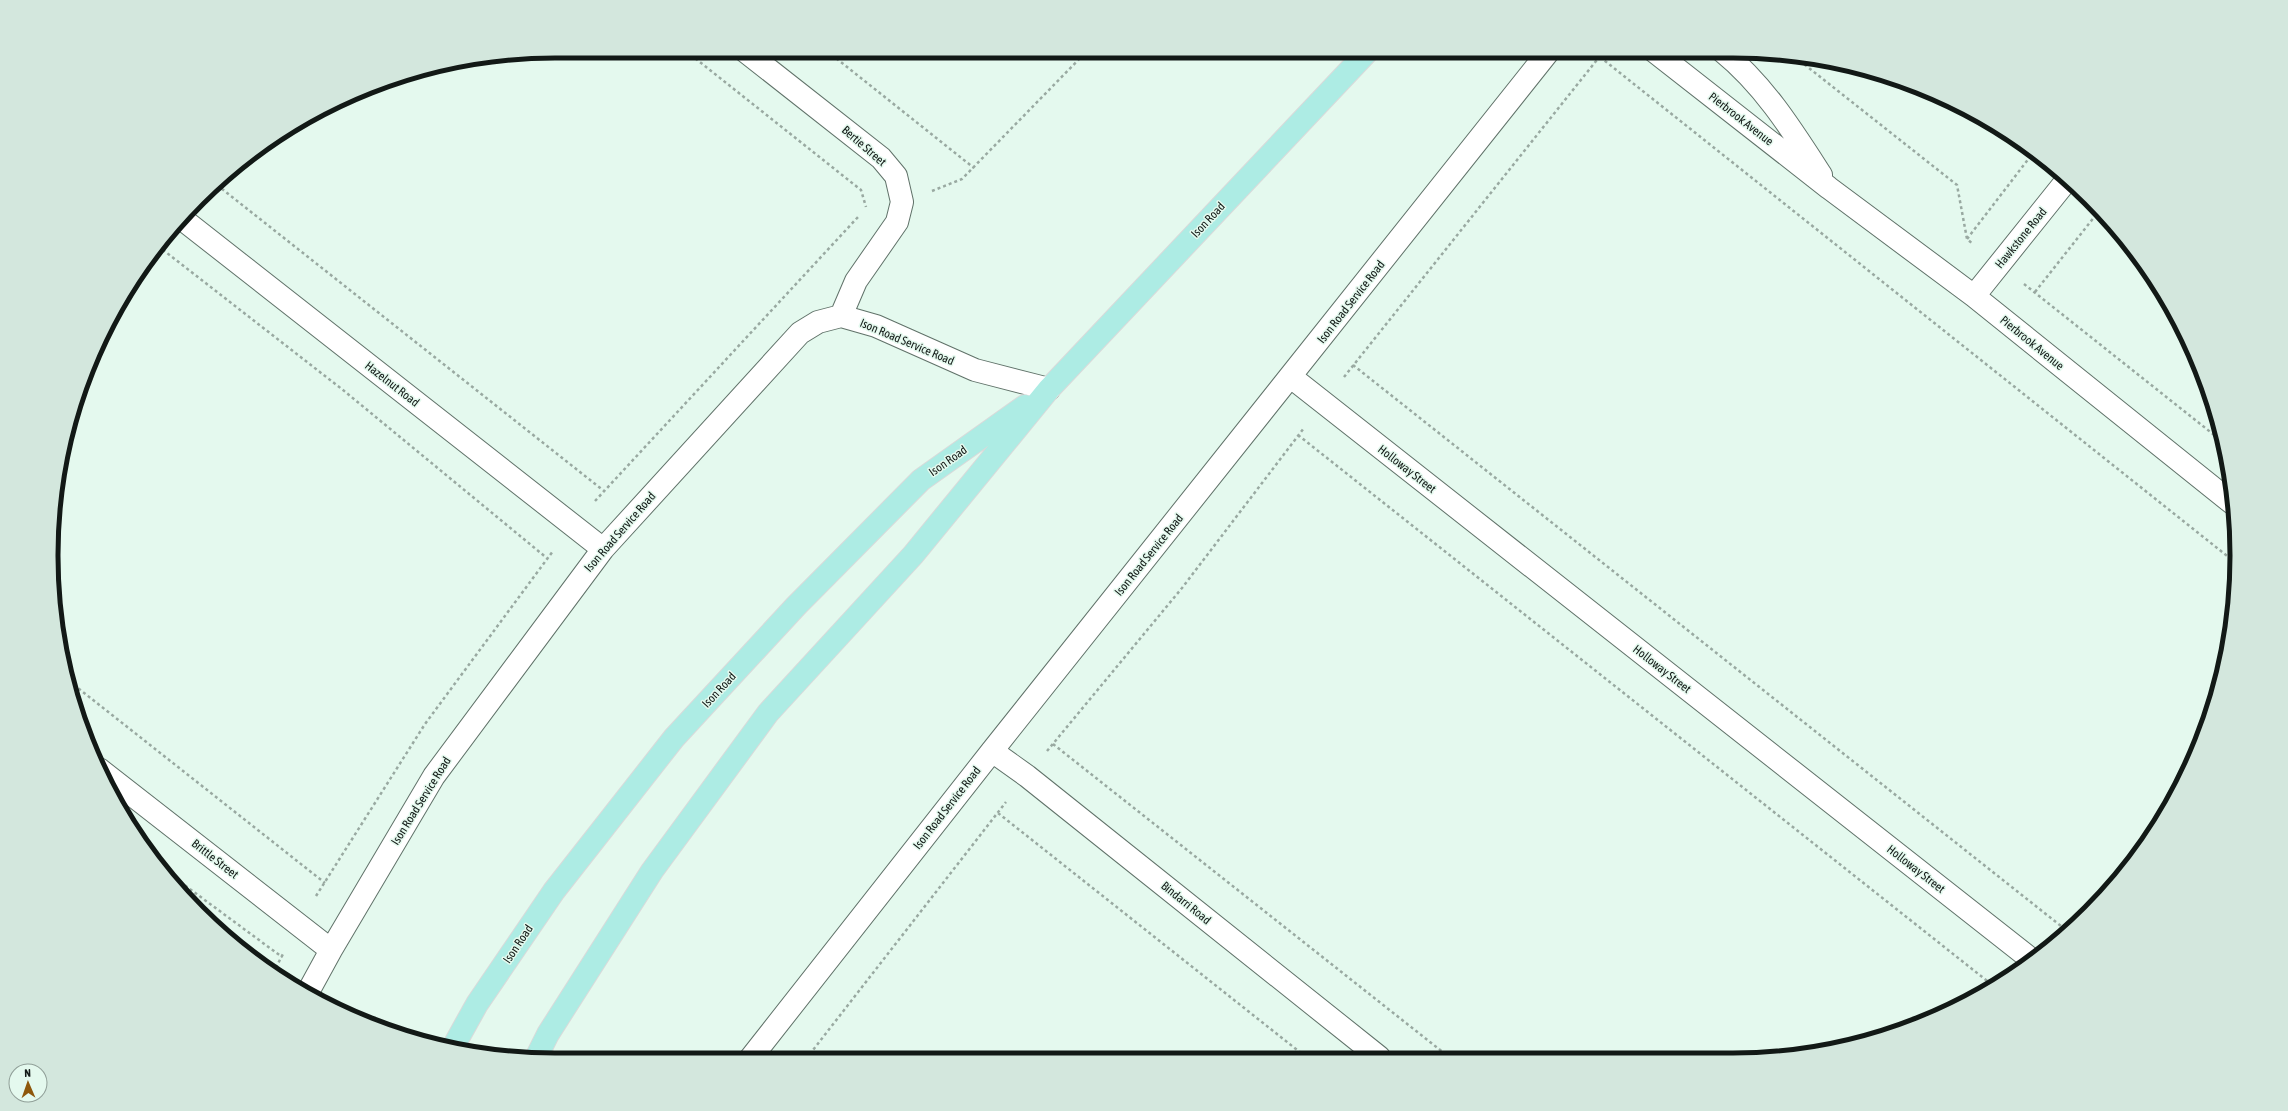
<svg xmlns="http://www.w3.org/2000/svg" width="2288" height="1111" font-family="'Asap Condensed',sans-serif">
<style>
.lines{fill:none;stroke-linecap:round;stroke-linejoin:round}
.minor-casing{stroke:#607269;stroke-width:24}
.major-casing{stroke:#d9dada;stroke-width:24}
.path{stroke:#99a9a1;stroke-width:2.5;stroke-dasharray:3 3;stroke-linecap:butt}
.minor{stroke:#fff;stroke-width:22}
.major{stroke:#adece4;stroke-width:22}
.labels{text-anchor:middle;stroke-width:3;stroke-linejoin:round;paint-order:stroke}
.street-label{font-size:12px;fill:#121916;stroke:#e4f9ee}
.rim{fill:none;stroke:#121916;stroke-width:5}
</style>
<rect width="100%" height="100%" fill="#e4f9ee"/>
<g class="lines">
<g class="minor-casing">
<path id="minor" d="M745 51 881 158 896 176 902 202 897 222 856 281 841 316
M1654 51 1829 188 1974 296 2232 503
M1722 51C1764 85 1792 130 1821 175
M181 218 603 549
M1974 296 2067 180
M1291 377 2032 960
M992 751 1027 776 1379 1057
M99 769 331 950
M308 992 331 950 434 776 603 549 800 333 818 322 841 316 876 326 975 370 1049 389
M750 1059 992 751 1549 51"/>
</g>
<g class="major-casing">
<path id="major" d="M452 1049 477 1004 554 891 674 738 796 606 921 480 1025 406
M536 1058 548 1034 652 871 768 713 913 555 1049 389 1368 51"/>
</g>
<path class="path" d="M686 51 861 190 866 207
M827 51 974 168
M1600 57 2236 563
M1795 57 1957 185 1967 239 1973 244
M217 185 604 491
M932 191 962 179 1087 51
M1967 239 2033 153
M158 246 343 390 548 559
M2024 284 2223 442
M2035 292 2099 211
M1353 365 2066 930
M1344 377 1604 51
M1298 435 1991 984
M595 501 858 217
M69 681 325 883
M1053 744 1449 1057
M1047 751 1182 588 1304 428
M998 813 1306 1057
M156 864 282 957
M316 896 425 724 553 551
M273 973 283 954
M806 1059 1006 802"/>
<use href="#minor" class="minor"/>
<use href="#major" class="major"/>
</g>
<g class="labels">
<g class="street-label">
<text transform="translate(1741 119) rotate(38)" y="4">Pierbrook Avenue</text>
<text transform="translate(864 146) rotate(41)" y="4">Bertie Street</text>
<text transform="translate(1208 220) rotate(-47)" y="4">Ison Road</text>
<text transform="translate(2021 238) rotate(-51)" y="4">Hawkstone Road</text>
<text transform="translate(1351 302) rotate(-52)" y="4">Ison Road Service Road</text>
<text transform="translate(907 342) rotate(23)" y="4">Ison Road Service Road</text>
<text transform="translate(2032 343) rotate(39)" y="4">Pierbrook Avenue</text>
<text transform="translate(392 384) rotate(38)" y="4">Hazelnut Road</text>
<text transform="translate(948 461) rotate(-35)" y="4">Ison Road</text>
<text transform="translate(1407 469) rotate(38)" y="4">Holloway Street</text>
<text transform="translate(620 532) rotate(-49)" y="4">Ison Road Service Road</text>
<text transform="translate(1149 555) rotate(-51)" y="4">Ison Road Service Road</text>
<text transform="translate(1662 669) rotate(38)" y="4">Holloway Street</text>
<text transform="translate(719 690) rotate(-47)" y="4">Ison Road</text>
<text transform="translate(421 801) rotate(-58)" y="4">Ison Road Service Road</text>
<text transform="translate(947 808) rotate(-52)" y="4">Ison Road Service Road</text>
<text transform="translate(215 859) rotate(38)" y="4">Brittle Street</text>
<text transform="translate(1916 869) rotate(38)" y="4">Holloway Street</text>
<text transform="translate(1186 903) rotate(39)" y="4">Bindarri Road</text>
<text transform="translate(518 944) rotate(-56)" y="4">Ison Road</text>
</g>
</g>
<path d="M0 0H2288V1111H0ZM555 58H1733A497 497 0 0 1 2230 555V556A497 497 0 0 1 1733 1053H555A497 497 0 0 1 58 556V555A497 497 0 0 1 555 58Z" fill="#d3e7dd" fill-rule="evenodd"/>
<path class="rim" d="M555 58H1733A497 497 0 0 1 2230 555V556A497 497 0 0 1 1733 1053H555A497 497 0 0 1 58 556V555A497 497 0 0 1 555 58Z"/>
<g transform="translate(28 1083) rotate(358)"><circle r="19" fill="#e4f9ee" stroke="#909f98"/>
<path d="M0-3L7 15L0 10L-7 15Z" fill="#8e580c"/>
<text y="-6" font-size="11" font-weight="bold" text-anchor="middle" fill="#121916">N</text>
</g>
</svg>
